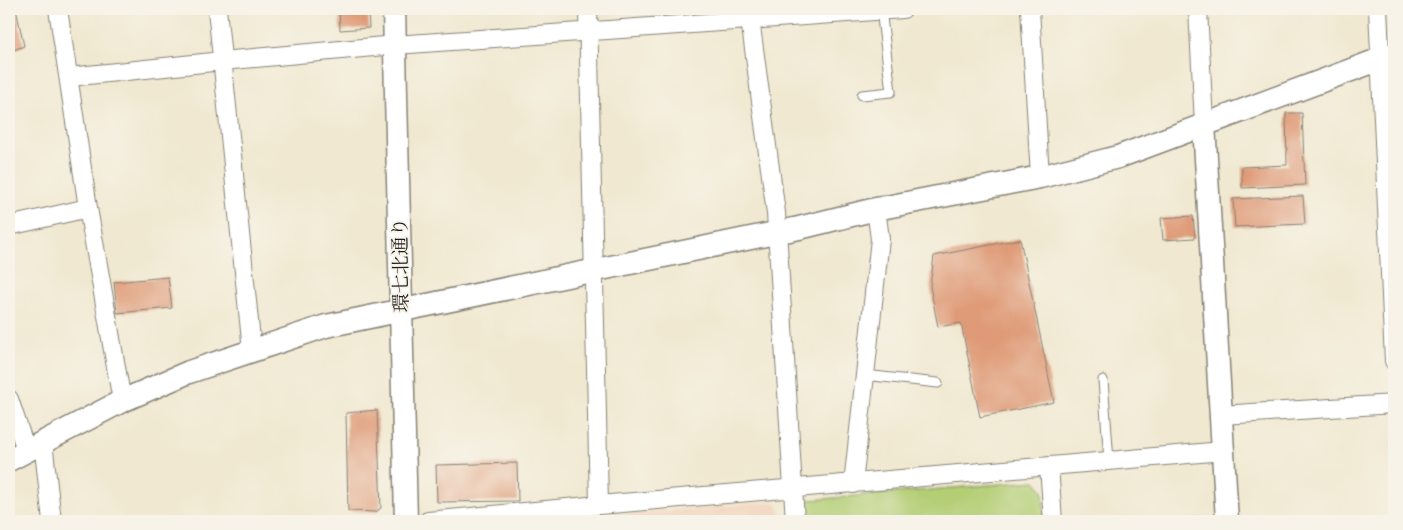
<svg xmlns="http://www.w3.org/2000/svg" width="1403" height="530" font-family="'IM FELL DW Pica','Noto Serif JP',serif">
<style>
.built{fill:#f2d5bd}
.green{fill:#b3ce74;stroke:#687548}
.building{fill:#df9b78}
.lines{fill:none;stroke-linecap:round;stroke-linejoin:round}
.service-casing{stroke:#868276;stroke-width:11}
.minor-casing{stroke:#868276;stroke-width:20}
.tertiary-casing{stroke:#868276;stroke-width:25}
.service{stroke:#fff;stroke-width:9}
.minor{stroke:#fff;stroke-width:18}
.tertiary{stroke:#fff;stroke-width:22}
.labels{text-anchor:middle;stroke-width:4;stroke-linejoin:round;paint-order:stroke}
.street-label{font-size:19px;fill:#1c1c1c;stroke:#f7f3e8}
</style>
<rect width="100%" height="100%" fill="#f7f3e8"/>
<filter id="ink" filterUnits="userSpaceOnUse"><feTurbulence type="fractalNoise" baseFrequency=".02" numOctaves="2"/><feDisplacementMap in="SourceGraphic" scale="10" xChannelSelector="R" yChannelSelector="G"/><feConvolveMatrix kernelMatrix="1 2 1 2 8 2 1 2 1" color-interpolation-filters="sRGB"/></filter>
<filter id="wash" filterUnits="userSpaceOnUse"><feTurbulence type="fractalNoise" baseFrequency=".0096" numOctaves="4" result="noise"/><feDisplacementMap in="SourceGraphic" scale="20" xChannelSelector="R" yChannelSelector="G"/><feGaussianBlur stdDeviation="1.12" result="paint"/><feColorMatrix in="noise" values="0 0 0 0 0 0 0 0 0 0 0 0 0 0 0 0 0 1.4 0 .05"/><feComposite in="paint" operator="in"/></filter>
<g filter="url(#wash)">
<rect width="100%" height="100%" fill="#f0e8d0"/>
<path class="built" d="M774 502 781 511 782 521H546Z"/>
<path class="green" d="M1035 481 1043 490 1045 521H806L805 504 809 500Z"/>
<g id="blocks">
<path class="building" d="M9 9H16L24 46 9 52Z
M339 9H368L369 28 340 30Z
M1286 113H1302L1305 185 1242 188V167L1287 165Z
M1303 196 1305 224 1235 227 1233 199Z
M1193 216 1195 238 1163 240 1161 218Z
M1020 239 1054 402 980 417 961 323 938 327 930 286 934 256Z
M168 277 172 308 117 313 114 282Z
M377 410 381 508 376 512 348 511 346 413Z
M517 463 518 501 437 502 436 465Z
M1208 518 1210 521H1184V520Z"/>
</g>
</g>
<g filter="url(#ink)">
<use href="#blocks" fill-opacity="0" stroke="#868276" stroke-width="1"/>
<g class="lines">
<g class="service-casing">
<path id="service" d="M862 95 891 92 881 9
M864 375 938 383
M1103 380 1109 461"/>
</g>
<g class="minor-casing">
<path id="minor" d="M58 9 88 208 122 401
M217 9 252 350
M588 9 599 505
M751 9 750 19 776 213 795 521
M1030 9 1040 177
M1198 9 1204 124
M1378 9 1394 361
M69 77 222 61 395 45 903 9
M9 226 88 208
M9 399 26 450
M1221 415 1394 404
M43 442 52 521
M1049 466 1053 521
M853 484 880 239 876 209
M428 521 599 505 1223 451"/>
</g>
<g class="tertiary-casing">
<path id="tertiary" d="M394 9 406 521
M1204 124 1227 521
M9 460 122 401 189 372 326 326 799 228 876 209 1040 177 1118 157 1394 54"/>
</g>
<use href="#service" class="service"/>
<use href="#minor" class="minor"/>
<use href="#tertiary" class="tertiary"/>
</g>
</g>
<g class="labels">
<g class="street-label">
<text transform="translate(400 265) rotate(-91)" y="7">環七北通り</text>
</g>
</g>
<rect width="1403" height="530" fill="none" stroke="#f7f3e8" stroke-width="30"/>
</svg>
